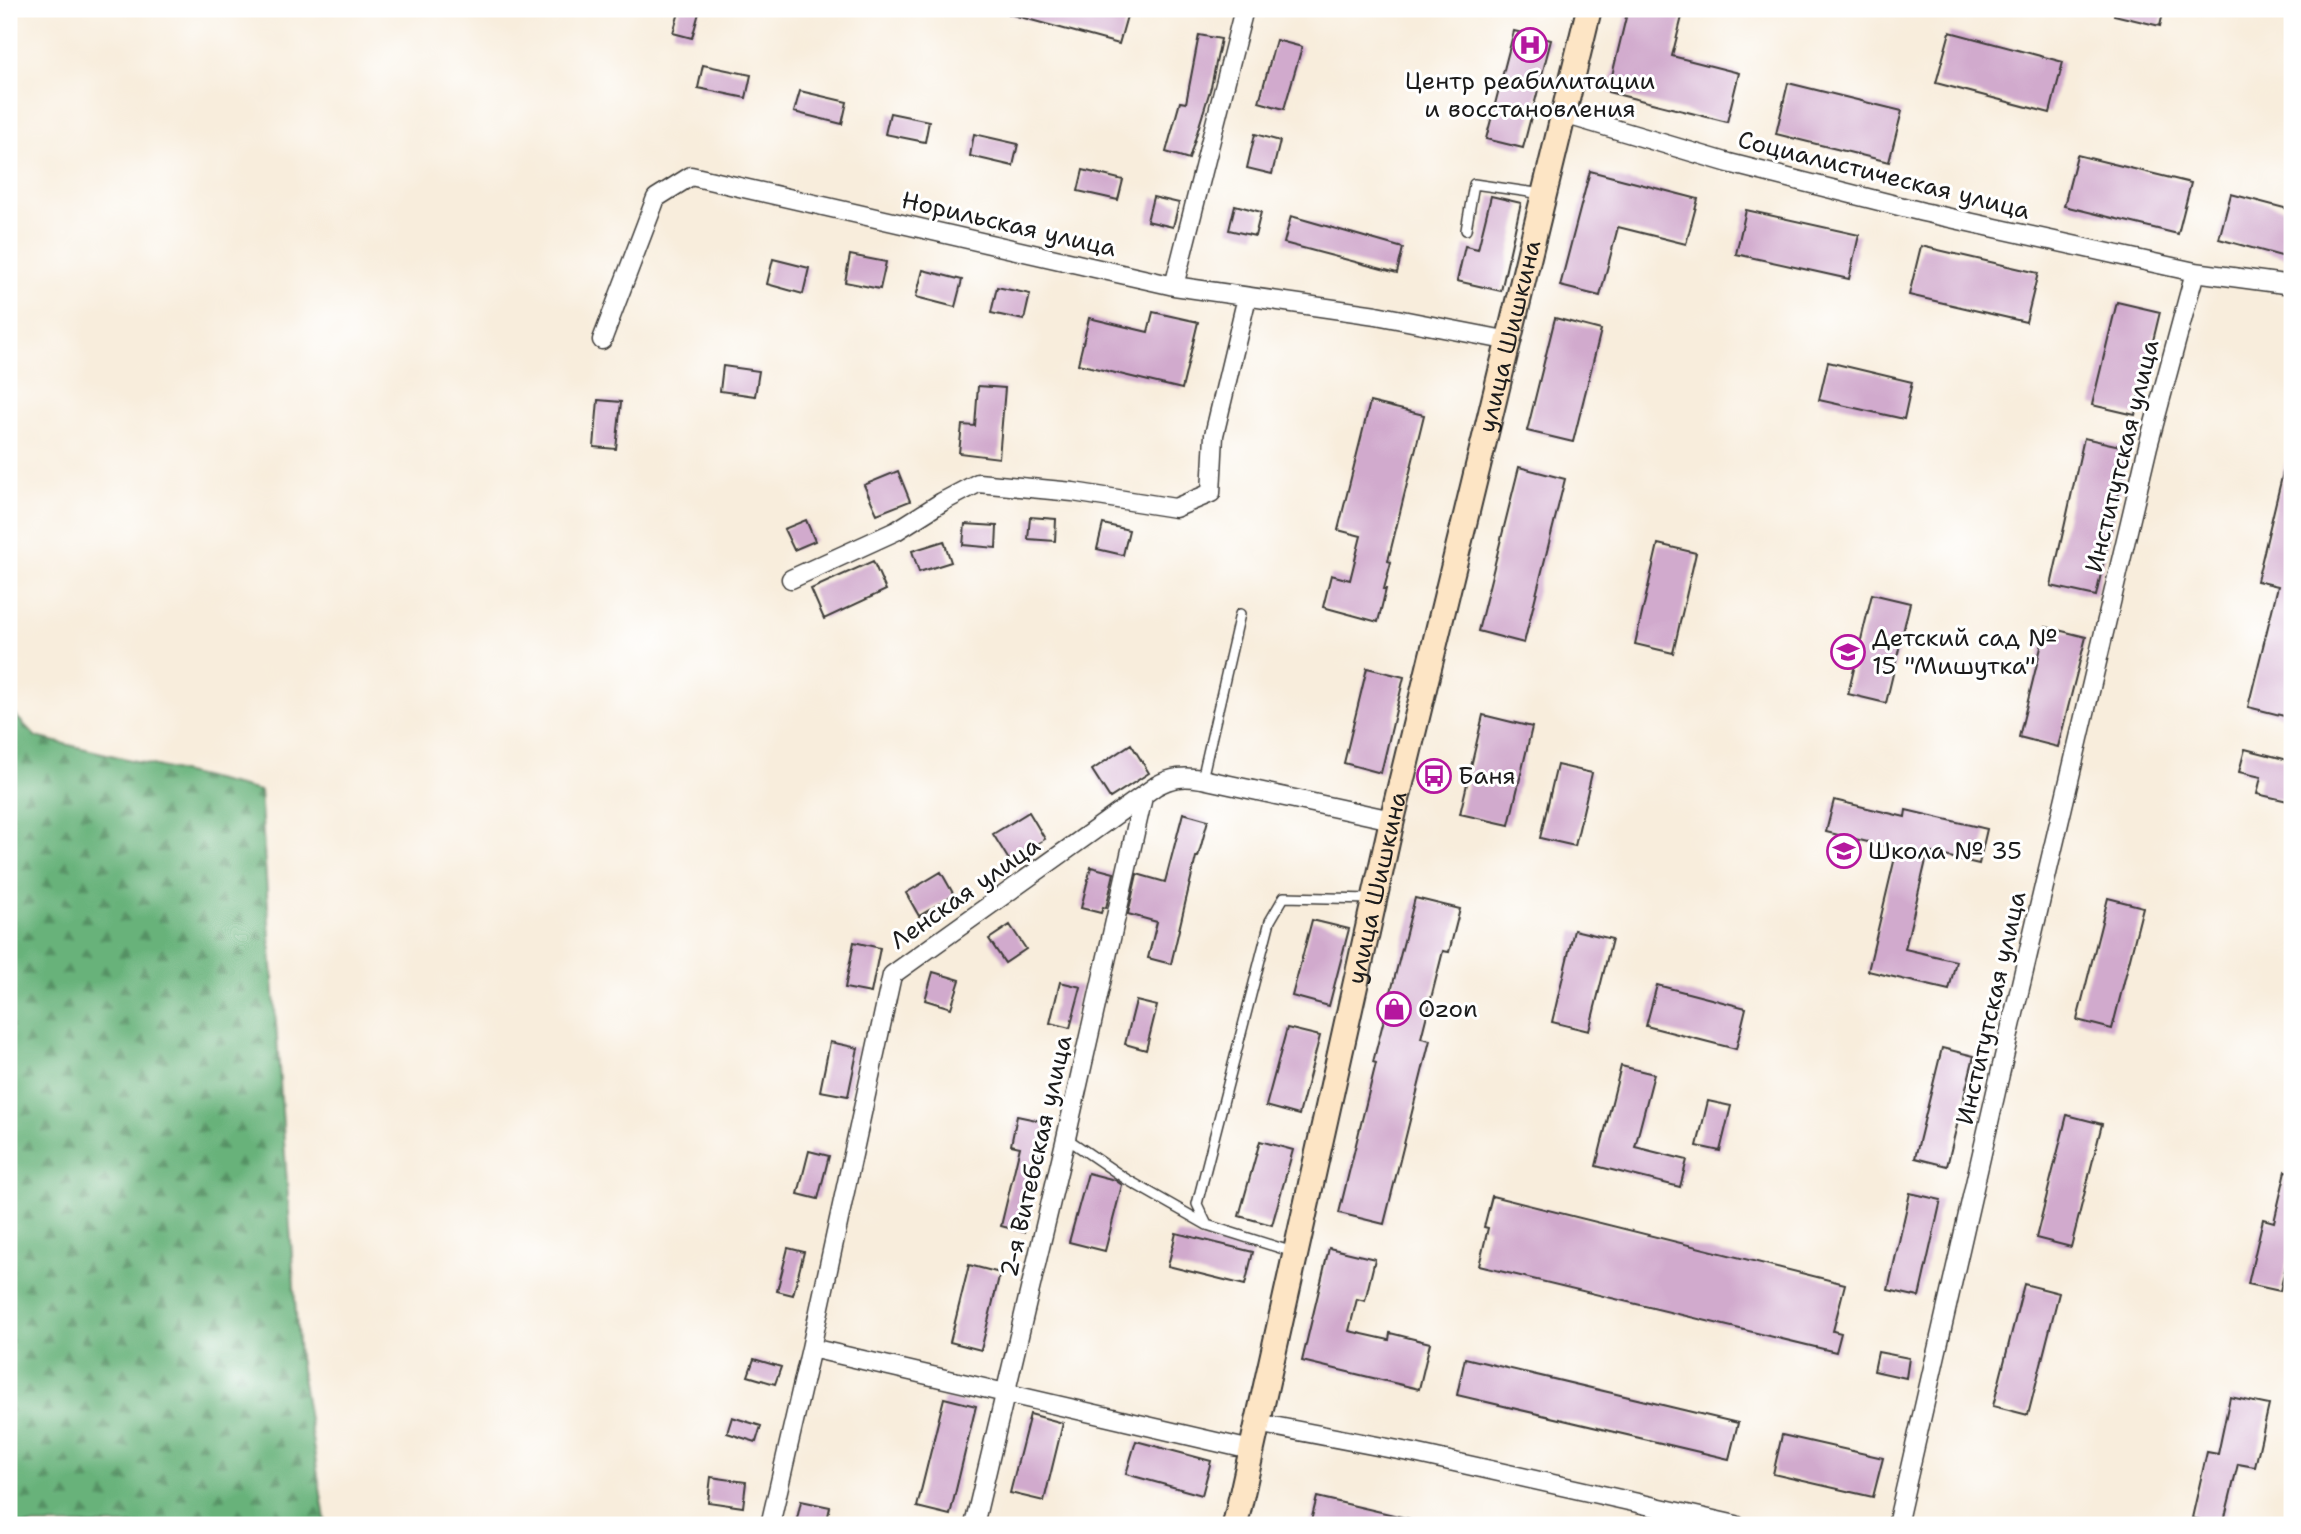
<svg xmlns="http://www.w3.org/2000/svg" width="2301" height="1534" font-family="'Shantell Sans',sans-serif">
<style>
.forest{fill:url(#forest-firs);stroke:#42674b;stroke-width:2}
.building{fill:#d1aacd}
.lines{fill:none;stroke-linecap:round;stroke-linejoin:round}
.service-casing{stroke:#3d3b39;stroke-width:12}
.minor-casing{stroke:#3d3b39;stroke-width:21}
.secondary-casing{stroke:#3d3b39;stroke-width:28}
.service{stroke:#fff;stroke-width:9}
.minor{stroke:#fff;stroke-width:18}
.secondary{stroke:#fde5c5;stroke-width:24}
.labels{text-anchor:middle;stroke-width:6;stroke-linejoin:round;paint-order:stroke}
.poi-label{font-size:24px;fill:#1c1c1c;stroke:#fff;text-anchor:start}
.street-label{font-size:24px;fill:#1c1c1c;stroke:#fff}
</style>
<defs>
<pattern id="forest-firs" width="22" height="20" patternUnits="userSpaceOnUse" patternTransform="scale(1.75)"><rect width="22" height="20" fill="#68b27a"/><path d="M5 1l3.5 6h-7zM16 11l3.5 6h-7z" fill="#559063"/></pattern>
</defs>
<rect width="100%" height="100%" fill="#fff"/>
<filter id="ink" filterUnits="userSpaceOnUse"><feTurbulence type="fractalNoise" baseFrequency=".0143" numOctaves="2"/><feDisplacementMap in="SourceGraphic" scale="14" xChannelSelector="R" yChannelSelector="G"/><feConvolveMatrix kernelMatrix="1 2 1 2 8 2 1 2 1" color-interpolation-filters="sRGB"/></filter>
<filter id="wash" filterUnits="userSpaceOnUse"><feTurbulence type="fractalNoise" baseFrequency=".00686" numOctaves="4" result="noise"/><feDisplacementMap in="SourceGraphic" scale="28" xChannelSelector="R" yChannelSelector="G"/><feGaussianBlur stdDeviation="1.57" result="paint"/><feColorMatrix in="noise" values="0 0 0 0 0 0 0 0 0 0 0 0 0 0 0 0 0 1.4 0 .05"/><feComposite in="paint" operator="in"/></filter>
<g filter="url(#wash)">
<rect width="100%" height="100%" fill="#f8eddc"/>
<path class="forest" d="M9 709 36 737 260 791 299 1358 326 1525H9Z"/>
<g id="blocks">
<path class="building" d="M680 9H700L692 38 673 33Z
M1010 9H1129L1119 44 1009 14Z
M1628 9H1684L1672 56 1739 73 1727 122 1608 92Z
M2115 9H2164L2160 26 2114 15Z
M1514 31 1551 40 1523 148 1486 139Z
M1950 32 2063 62 2050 113 1936 83Z
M1199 35 1221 39 1211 87 1189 159 1166 152 1180 102 1186 103Z
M1276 40 1302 47 1284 109 1259 102Z
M703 65 751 75 746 98 698 88Z
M1788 83 1902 111 1889 162 1776 134Z
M800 91 847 102 842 124 794 112Z
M890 113 929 121 925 142 885 134Z
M974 134 1018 144 1013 166 970 156Z
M1255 134 1280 141 1272 174 1247 168Z
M2077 155 2191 183 2178 234 2064 206Z
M1083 170 1123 180 1118 200 1078 191Z
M1590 171 1698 199 1686 244 1618 227 1600 296 1560 286Z
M2231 194 2292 210V259L2219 239Z
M1491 196 1521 203 1501 291 1457 281 1465 246 1478 249Z
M1153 197 1179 203 1173 227 1147 221Z
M1235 205 1261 212 1255 236 1229 230Z
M1746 210 1859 235 1849 279 1736 254Z
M1291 216 1403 248 1397 273 1284 243Z
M1921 246 2038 273 2026 322 1909 295Z
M850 255 886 262 880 289 845 282Z
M773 259 809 268 803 294 767 284Z
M923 270 962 280 955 307 916 297Z
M997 287 1030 294 1024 320 991 313Z
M2117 302 2160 312 2135 415 2092 405Z
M1153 312 1198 322 1182 389 1078 364 1089 318 1148 332Z
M1555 318 1601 330 1573 442 1527 431Z
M1828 362 1912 382 1904 419 1819 400Z
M723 366 759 371 755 396 720 391Z
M978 386 1005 388 999 458 959 453 962 425 975 426Z
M598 400 621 402 616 449 594 447Z
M1370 402 1424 415 1388 561 1391 562 1384 589H1386L1378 622 1323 607 1331 575 1350 580 1361 536 1338 530Z
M2084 438 2129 448 2096 596 2051 586Z
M2286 460 2292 461V718L2248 707 2278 586 2257 581Z
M1519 467 1565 479 1524 643 1478 631Z
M898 471 910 501 877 514 864 485Z
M1030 517 1056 519 1055 541 1028 539Z
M806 520 815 541 794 550 784 529Z
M965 524 997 526 996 548 963 545Z
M1103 524 1129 530 1123 555 1097 549Z
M944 541 951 562 919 572 912 551Z
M1658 544 1696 553 1673 653 1635 644Z
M873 561 886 590 824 619 811 589Z
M1872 594 1910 603 1886 703 1848 694Z
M2046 627 2086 637 2058 747 2019 737Z
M1367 668 1404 677 1381 773 1344 763Z
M1483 715 1532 727 1509 825 1460 814Z
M1131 744 1149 773 1110 798 1092 770Z
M2245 749 2292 761V802L2257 794 2261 777 2239 772Z
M1557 765 1592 773 1575 846 1540 838Z
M1834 800 1905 817 1906 810 1987 829 1979 864 1928 852 1905 949 1956 961 1949 990 1868 971 1897 849 1826 832Z
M1029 812 1045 839 1009 860 993 834Z
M1183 813 1208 820 1198 857H1196L1171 964 1148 958 1157 922 1128 914 1137 874 1165 882Z
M1091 867 1114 873 1106 908 1103 907 1101 913 1081 908Z
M941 872 954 895 919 916 906 893Z
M1415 898 1460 909 1449 952 1443 951 1421 1038 1430 1040 1384 1224 1339 1213 1376 1063 1373 1062Z
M2108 898 2143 907 2112 1029 2077 1020Z
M1312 920 1349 929 1329 1006 1292 996Z
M1010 925 1026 949 1005 963 989 939Z
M1574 930 1612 939 1589 1031 1552 1022Z
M854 942 880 948 871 993 845 988Z
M933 972 960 980 951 1008 925 1000Z
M1060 982 1081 987 1070 1028 1050 1023Z
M1657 985 1746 1008 1736 1049 1646 1026Z
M1136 1001 1157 1006 1146 1050 1125 1044Z
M1287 1028 1320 1036 1299 1115 1266 1106Z
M830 1042 858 1048 848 1096 820 1091Z
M1942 1048 1974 1056 1947 1166 1915 1158Z
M1621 1066 1654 1074 1635 1147 1687 1160 1680 1187 1596 1166Z
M1708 1101 1731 1106 1720 1151 1697 1146Z
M2067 1115 2102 1124 2071 1247 2036 1238Z
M1017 1116 1046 1122 1036 1171H1038L1024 1232 1001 1226 1020 1147 1011 1145Z
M1260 1141 1293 1150 1272 1225 1239 1216Z
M809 1151 829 1156 818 1199 798 1194Z
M2286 1171 2292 1172V1240L2280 1291 2248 1284 2263 1219 2274 1222Z
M1088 1173 1115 1180 1122 1185 1105 1251 1069 1242Z
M1910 1193 1941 1200 1919 1297 1888 1290Z
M1492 1196 1845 1284 1833 1331 1841 1333 1836 1352 1479 1266 1488 1228 1484 1227Z
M1176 1233 1253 1252 1245 1285 1168 1266Z
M788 1248 804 1252 793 1295 777 1291Z
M1329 1248 1375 1259 1365 1301 1357 1299 1349 1331 1389 1340 1390 1333 1430 1343 1419 1389 1302 1361Z
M969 1265 1000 1273 981 1350 950 1342Z
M2024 1284 2059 1293 2028 1415 1993 1406Z
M1878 1352 1909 1358 1906 1378 1874 1371Z
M1465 1358 1738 1423 1729 1459 1457 1395Z
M754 1359 781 1367 775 1384 748 1376Z
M2230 1397 2269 1405 2255 1467 2238 1464 2223 1525 2192 1518 2207 1452 2218 1454Z
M944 1398 976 1406 950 1515 917 1507Z
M1030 1414 1063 1423 1044 1501 1010 1493Z
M732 1417 761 1426 756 1442 727 1433Z
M1782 1435 1883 1458 1873 1497 1773 1474Z
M1136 1441 1211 1461 1202 1495 1126 1474Z
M711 1477 746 1482 743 1507 708 1502Z
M1317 1497 1411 1519 1410 1525H1310Z
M801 1501 830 1507 826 1525 797 1519Z"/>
</g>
</g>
<g filter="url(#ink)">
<use href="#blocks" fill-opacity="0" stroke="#3d3b39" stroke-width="2"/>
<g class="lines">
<g class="service-casing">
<path id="service" d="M1466 230 1474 184 1543 194
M1202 779 1240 614
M1066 1138 1126 1179 1207 1225
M1293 1252 1207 1225 1197 1204 1270 921 1284 897 1372 899"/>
</g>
<g class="minor-casing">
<path id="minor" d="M1564 114 1729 163 1923 212 2195 272 2292 285
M1174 286 1244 9
M602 340 656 198 691 176 1174 286 1376 315 1510 341
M791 579 896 531 942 502 978 483 1073 492 1175 508 1211 493 1214 435 1247 297
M811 1348 1251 1450
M1257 1423 1414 1453 1736 1525
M770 1525 811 1348 892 975 1156 786C1172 777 1184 776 1202 779L1392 820
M974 1525 1066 1138 1143 797
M1897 1525 2011 1026 2148 446 2195 272"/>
</g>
<g class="secondary-casing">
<g id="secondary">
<path id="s1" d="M1235 1525 1392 820 1589 9"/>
</g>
</g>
<use href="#service" class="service"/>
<use href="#minor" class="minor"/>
<use href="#secondary" class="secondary"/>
</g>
</g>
<defs>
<g id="hospital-ring" transform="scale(1.75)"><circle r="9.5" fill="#fff" stroke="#b5179e" stroke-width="1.5"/><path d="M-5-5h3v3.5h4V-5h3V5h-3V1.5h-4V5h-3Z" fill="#b5179e"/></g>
<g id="school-ring" transform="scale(1.75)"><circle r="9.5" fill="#fff" stroke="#b5179e" stroke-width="1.5"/><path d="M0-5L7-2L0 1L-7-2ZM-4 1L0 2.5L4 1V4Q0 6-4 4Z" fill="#b5179e"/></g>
<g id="bus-ring" transform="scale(1.75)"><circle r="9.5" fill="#fff" stroke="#b5179e" stroke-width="1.5"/><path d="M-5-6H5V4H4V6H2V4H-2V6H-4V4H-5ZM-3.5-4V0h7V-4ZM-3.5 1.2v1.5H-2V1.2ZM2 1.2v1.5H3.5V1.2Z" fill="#b5179e"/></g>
<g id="shop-ring" transform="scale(1.75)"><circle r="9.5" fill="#fff" stroke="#b5179e" stroke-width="1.5"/><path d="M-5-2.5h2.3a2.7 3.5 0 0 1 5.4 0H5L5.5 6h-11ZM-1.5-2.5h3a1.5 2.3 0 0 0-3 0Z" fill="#b5179e"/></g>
</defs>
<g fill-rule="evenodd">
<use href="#hospital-ring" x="1530" y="45"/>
<use href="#school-ring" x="1848" y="652"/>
<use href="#bus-ring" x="1434" y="776"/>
<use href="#school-ring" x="1844" y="851"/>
<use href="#shop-ring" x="1394" y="1009"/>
</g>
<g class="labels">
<g class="poi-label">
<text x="1530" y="89" text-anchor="middle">Центр реабилитации<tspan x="1530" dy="28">и восстановления</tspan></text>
<text x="1872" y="646">Детский сад №<tspan x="1872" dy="28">15 "Мишутка"</tspan></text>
<text x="1458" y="784">Баня</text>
<text x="1868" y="859">Школа № 35</text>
<text x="1418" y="1017">Ozon</text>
</g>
<g class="street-label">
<text transform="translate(1884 175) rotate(14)" y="8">Социалистическая улица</text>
<text transform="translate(1009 224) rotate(13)" y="8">Норильская улица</text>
<text dy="8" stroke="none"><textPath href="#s1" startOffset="1220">улица Шишкина</textPath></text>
<text transform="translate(2122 456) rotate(-76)" y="8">Институтская улица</text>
<text dy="8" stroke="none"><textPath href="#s1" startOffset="653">улица Шишкина</textPath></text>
<text transform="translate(965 893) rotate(-35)" y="8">Ленская улица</text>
<text transform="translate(1991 1008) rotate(-77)" y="8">Институтская улица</text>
<text transform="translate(1036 1156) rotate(-77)" y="8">2-я Витебская улица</text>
</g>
</g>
<rect width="2301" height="1534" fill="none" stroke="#fff" stroke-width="35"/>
</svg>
